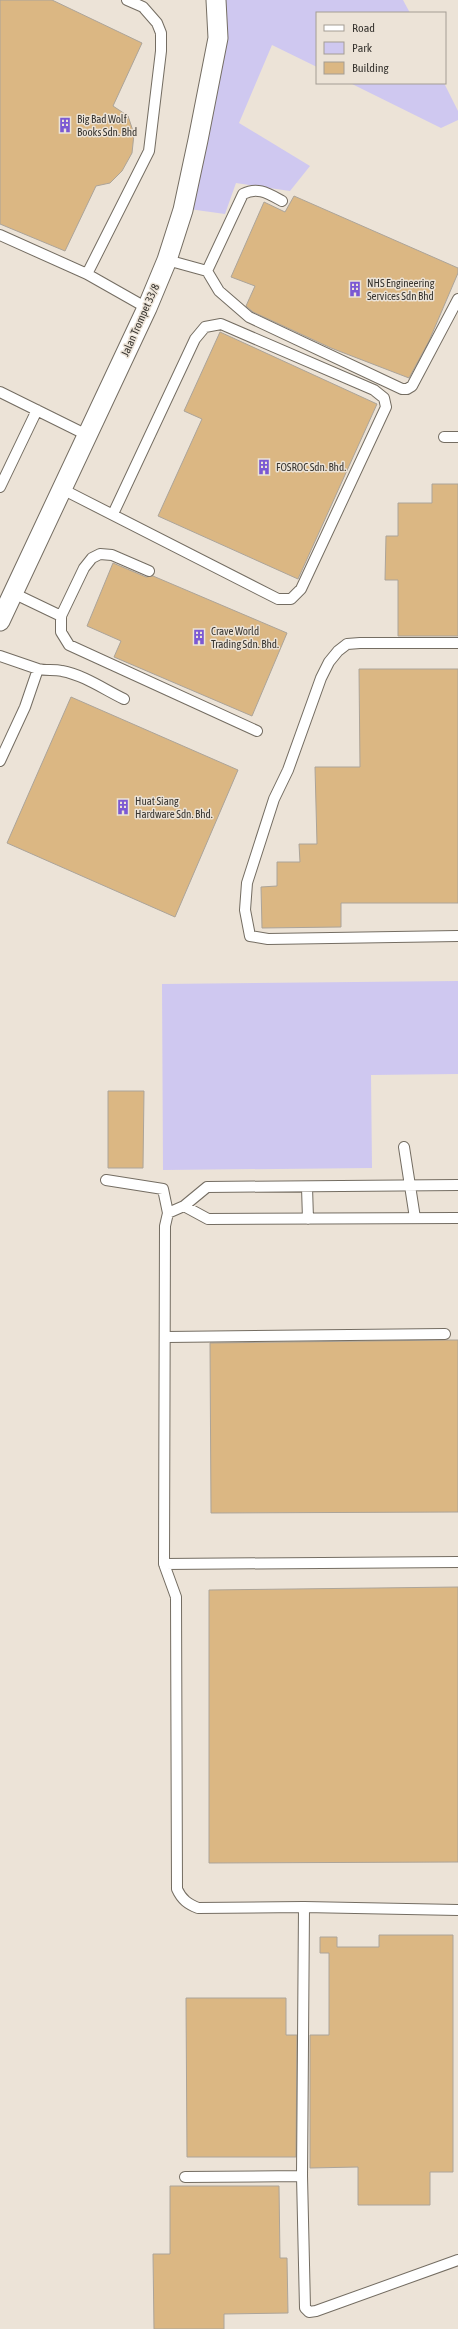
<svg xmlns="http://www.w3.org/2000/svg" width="458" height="2329" font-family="'Asap Condensed',sans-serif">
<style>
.green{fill:#cfc8f0}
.building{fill:#dbb783;stroke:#aca499}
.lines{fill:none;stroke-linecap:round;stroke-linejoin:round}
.service-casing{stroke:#746d62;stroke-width:12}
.minor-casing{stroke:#746d62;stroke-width:21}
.service{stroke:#fff;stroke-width:10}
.minor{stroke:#fff;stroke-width:19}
.labels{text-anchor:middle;stroke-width:3;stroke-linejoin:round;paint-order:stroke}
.poi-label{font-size:11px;fill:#383530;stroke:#ece3d7;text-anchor:start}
.street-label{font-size:11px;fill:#383530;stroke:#ece3d7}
</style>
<rect width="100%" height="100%" fill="#ece3d7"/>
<path class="green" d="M222 0H403L410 13H317V67L272 45 239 123 310 166 290 191 236 183 225 214 189 209Z
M350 83H444L458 111V120L441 128Z
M458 981V1074L371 1075 372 1168 163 1170 162 984Z"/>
<path class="building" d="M0 0H52L142 43 113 106 128 116 134 134 132 153 122 171 110 183 96 186 65 251 0 224Z
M294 196 458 268V273L429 341 409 378 331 348 253 312 246 306 255 286 231 277 264 202 285 212Z
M220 332 377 404 298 579 158 516 202 419 184 411Z
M432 484H458V636H398V580H385L386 536H398V503H432Z
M113 563 146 577 153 576 287 633 252 716 114 657 121 641 87 626Z
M359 669H458V903H341V927L262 928 261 887 277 886V862H300L299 844H317L315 767H360Z
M71 697 238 770 175 917 7 843Z
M108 1091H144L143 1168H108Z
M448 1340H458V1512L211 1513 210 1343Z
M458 1587V1862L209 1863V1590Z
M379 1935H453V2172H430V2205H358V2167L310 2168V2035H329V1953H320V1937H337V1947H379Z
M186 1998H286V2035H297L296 2157H187Z
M170 2186H279L280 2258H287L288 2313 224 2314V2329H154L153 2254H170Z"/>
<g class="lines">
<g class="service-casing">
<path id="service" d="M0 235 87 274 147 308
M167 260 207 271 219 291 249 317 402 389H407L412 386 458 299
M207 271 243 194C258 186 269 194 282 201
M87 274 149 151 161 51V33L157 23 143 7 127 0
M0 392 87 435
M444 437H458
M0 487 37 410
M62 489 278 599H291L301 589 386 407 384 398 374 390 221 324 205 327 195 339 113 514
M13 593 61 616V632L69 645 257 731
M61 616 84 568 92 558 100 554 112 555 149 571
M458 643H360L347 644 338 651 329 662 321 678 288 770 274 799 247 883 245 910 250 936 268 939 458 936
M0 656 38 669 25 707 0 761
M38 669C46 671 54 669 62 671 84 675 105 690 124 699
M404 1147 415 1218
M106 1180 163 1189 168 1213
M458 1185 207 1187 184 1206 168 1213 165 1226 164 1564 176 1597 177 1889C182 1900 188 1904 198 1908L304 1907 458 1910
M307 1187 308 1219
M184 1206 208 1219 458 1218
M167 1337 445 1334
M164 1564 458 1562
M304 1907 302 2176 305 2308 309 2312 316 2311 458 2260
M185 2177 302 2176"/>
</g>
<g class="minor-casing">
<path id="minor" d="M0 621 147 308 167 260 183 210 198 140 218 38 216 0"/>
</g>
<use href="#service" class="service"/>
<use href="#minor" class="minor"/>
</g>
<defs>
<g id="building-bare" transform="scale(1.2)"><path d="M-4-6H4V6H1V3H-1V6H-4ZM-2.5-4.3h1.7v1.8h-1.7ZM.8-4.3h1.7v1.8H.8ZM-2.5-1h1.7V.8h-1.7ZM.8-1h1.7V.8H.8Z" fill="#7b59d3" stroke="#ece3d7" stroke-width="2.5" paint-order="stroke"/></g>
</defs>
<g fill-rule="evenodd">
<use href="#building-bare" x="65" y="125"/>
<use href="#building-bare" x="355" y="289"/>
<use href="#building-bare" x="264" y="467"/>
<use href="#building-bare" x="199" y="637"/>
<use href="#building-bare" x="123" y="807"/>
</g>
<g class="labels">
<g class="poi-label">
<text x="77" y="123">Big Bad Wolf<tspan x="77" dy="13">Books Sdn. Bhd</tspan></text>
<text x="367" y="287">NHS Engineering<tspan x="367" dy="13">Services Sdn Bhd</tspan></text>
<text x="276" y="471">FOSROC Sdn. Bhd.</text>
<text x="211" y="635">Crave World<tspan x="211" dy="13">Trading Sdn. Bhd.</tspan></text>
<text x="135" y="805">Huat Siang<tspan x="135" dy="13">Hardware Sdn. Bhd.</tspan></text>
</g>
<g class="street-label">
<text transform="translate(140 320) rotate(-66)" y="4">Jalan Trompet 33/8</text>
</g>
</g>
<rect x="316" y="12" width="130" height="72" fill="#ece3d7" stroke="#a49d94"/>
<rect x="324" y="25" width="20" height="6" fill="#ffffff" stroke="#a49d94"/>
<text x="352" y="32" font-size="12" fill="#383530">Road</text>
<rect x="324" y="42" width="20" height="12" fill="#cfc8f0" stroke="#a49d94"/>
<text x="352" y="52" font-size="12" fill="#383530">Park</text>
<rect x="324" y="62" width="20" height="12" fill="#dbb783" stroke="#a49d94"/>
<text x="352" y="72" font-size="12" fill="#383530">Building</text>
</svg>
